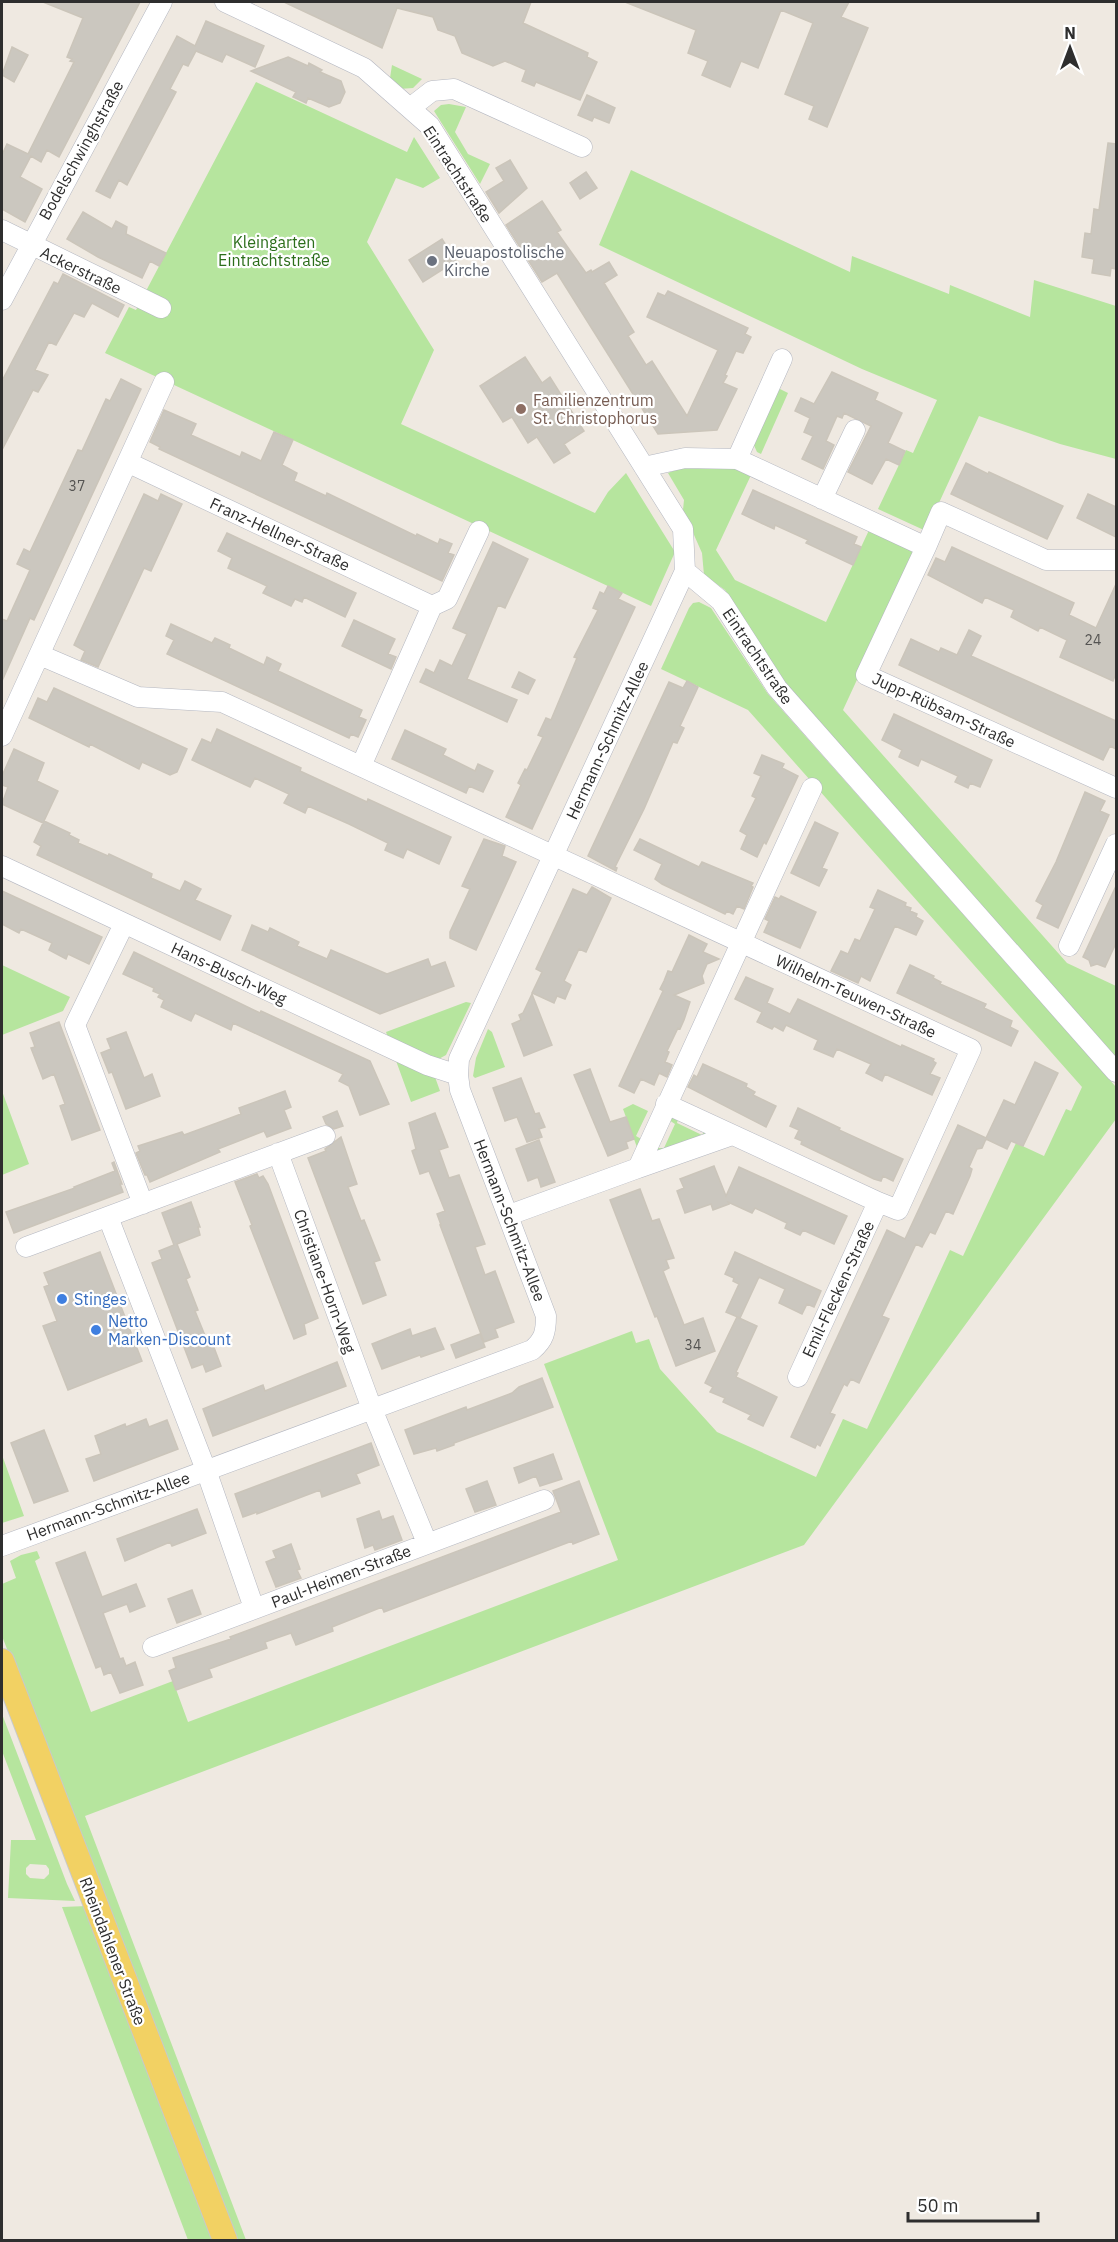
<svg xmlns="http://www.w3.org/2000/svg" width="1118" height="2242" font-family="'IBM Plex Sans',sans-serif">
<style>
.green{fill:#b6e59e;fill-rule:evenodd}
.building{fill:#cbc7bf;stroke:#cbc5ba;stroke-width:1.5}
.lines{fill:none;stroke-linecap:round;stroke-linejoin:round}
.minor-casing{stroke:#b4b7c1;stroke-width:21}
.major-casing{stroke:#c9c9c9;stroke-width:26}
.minor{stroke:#fff;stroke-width:20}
.major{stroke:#f2d163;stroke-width:24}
.worship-dot{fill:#6b7280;stroke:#fff;stroke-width:2}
.education-dot{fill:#8d6e63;stroke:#fff;stroke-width:2}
.shop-dot{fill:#3f7fe0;stroke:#fff;stroke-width:2}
.labels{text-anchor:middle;stroke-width:4.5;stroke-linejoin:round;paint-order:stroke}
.number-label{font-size:14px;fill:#555452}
.street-label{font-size:16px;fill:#2e2e2e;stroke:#fff}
.park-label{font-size:16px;fill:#2c6e1b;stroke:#fff}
.worship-label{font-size:16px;fill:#5b616d;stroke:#fff;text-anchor:start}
.education-label{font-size:16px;fill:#785e54;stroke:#fff;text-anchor:start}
.shop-label{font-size:16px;fill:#366cbe;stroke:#fff;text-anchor:start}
</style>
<rect width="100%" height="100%" fill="#efe9e1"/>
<path class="green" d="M392 65 422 79 413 88 399 89 390 78Z
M256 82 407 152 414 137 440 178 423 188 396 178 367 242 434 350 401 424 595 513 608 492 626 473 675 552 651 606 105 353 129 307 136 310Z
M449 104 466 107 455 132 468 154 490 164 480 184 434 111 441 105Z
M631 170 850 272 852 256 949 294 950 285 1030 317 1034 280 1116 306V459L1060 444 979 416 926 531 878 509 906 450 913 453 937 400 862 369 599 245Z
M780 389 788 393 761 454 757 452 752 441 775 392Z
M688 465H723L752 473 716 550 735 580 826 622 870 528 917 550 843 710 1067 963 1116 986V1057L783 682 725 590 704 575 702 553 683 510 684 500 668 473Z
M699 602 711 608 768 694 1116 1087V1119L804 1545 85 1816 246 2240H235L2 1636V1584L16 1578 10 1561 21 1555 37 1551 40 1558 35 1561 91 1712 173 1681 188 1722 618 1560 544 1364 632 1331 636 1343 649 1339 660 1369 717 1432 816 1477 843 1419 867 1429 950 1250 963 1256 1016 1143 1044 1156 1066 1109 1071 1111 1082 1087 748 710 661 669 689 608 693 603Z
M2 965 70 997 63 1011 2 1035Z
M466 1002 471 1003 446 1055 435 1061 389 1040 386 1032Z
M488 1029 492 1032 505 1067 475 1078 473 1076 476 1058Z
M395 1058 435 1077 440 1091 411 1102Z
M2 1091 29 1164 2 1175Z
M633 1104 648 1111 636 1136 643 1140 638 1150 623 1109Z
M673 1113 679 1116 677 1123 702 1135 706 1128 714 1132 653 1155 657 1148H664L675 1124 669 1120Z
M2 1455 24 1516 2 1523Z
M2 1714 67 1884 75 1901 8 1898 11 1840H36L2 1751ZM30 1864 46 1865 49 1869V1874L44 1879 30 1878 26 1874V1868Z
M87 1906 215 2240H188L62 1907Z"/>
<path class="building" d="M43 2H140L59 157 47 150 41 162 31 156 20 177 42 189 25 222 2 209V155L7 144 28 154 74 62 70 61 72 59 67 57 83 18Z
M284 2H531L523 23 588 53 587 57 597 62 580 100 536 82 534 86 522 81 526 70 505 61 493 66 462 53 455 36 438 30 433 17 397 8 382 48Z
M625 2H849L841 17 868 28 827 127 809 119 814 106 785 94 813 23 781 10 758 68 741 61 730 87 702 75 708 61 688 53 696 30Z
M206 21 264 46 255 67 226 54 222 62 196 51 188 66 183 64 170 89 176 92 127 185 119 180 110 198 96 191 177 36 195 46Z
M12 47 28 55 14 82 2 75Z
M288 57 308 66 309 63 322 70 320 72 341 81 345 92 340 103 329 107 308 98 306 103 293 97 296 92 251 71Z
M587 95 615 108 609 123 594 117 592 121 578 115Z
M1108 143 1116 144V269L1111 268 1110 276 1092 273 1094 259 1082 257 1085 233 1091 234 1094 209 1099 210Z
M510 160 527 188 499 213 486 192 504 181 496 168Z
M586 172 597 188 580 199 570 183Z
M542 201 561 230 557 232 586 273 591 270 592 272 609 262 617 275 604 283 634 332 628 336 646 365 652 361 687 416 718 350 647 317 658 293 665 296 668 291 748 328 745 334 751 337 743 353 736 351 725 375 727 376 723 383 737 389 717 430 658 434 557 273 542 282 506 225Z
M83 212 112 229 116 221 127 227 126 234 166 253 159 266 150 261 142 278 98 257 67 239Z
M442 239 456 261 423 282 409 260Z
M63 274 124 305 118 317 92 303 84 317 74 313 56 345 49 342 35 370 48 375 38 392 33 390 2 450V381L54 282 58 284Z
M525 357 542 383 550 377 584 431 564 444 570 453 554 463 537 437 528 443 512 417 503 422 480 386Z
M832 372 878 393 875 400 902 413 888 443 905 451 899 465 886 459 872 484 848 472 871 426 844 413 842 418 837 416 826 441 834 445 823 469 802 459 813 436 804 432 810 418 795 411 801 398 814 404Z
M121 379 141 389 34 620 30 618 2 681V619L7 621 30 570 17 564 24 549 30 552 78 450 82 451 106 399 110 401Z
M164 410 196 424 191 435 240 457 242 452 261 461 274 432 293 440 282 465 297 473 294 481 326 496 327 493 416 536 417 534 438 544 440 539 452 544 448 553 454 555 442 581 159 449 160 447 150 442Z
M966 463 988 474 989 472 1063 506 1047 539 951 494Z
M753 490 857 537 854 544 861 547 853 565 806 543 808 540 775 525 774 529 742 514Z
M144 494 158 501 161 494 182 504 151 571 144 568 98 667 81 660 85 651 74 645Z
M1088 494 1116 507V537L1077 518Z
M227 533 356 593 345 617 304 597 302 602 295 599 291 606 263 593 267 586 228 568 232 558 218 551Z
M493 542 528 559 505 608 498 605 467 679 517 700 507 722 420 682 426 669 434 673 440 660 452 666 467 634 453 628Z
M952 547 1074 603 1069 615 1096 628 1116 584V673L1113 681 1060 657 1067 640 1040 627 1038 631 1011 617 1014 610 985 597 982 603 928 575 936 558 945 562Z
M608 586 622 593 618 599 635 607 532 829 506 817 521 785 518 783 525 769 527 770 543 737 538 735 546 718 551 720 577 658 574 657 598 610 593 608 600 592 604 594Z
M354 620 395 639 388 654 396 657 391 669 342 646Z
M171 624 212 643 215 638 230 645 229 648 264 665 267 657 281 664 278 671 362 710 359 717 366 720 358 737 351 734 349 738 167 654 174 640 166 636Z
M969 630 981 636 971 656 1116 721V749L1110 746 1103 760 899 665 911 639 939 652 941 648 957 655Z
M519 672 535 680 528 694 512 687Z
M687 681 698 687 680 726 684 728 677 743 673 742 644 809 615 867 617 868 616 871 588 856 669 682 683 688Z
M54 688 187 749 177 772 170 775 142 762 139 769 90 744 89 747 29 718 38 698 47 702Z
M894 714 992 760 980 787 970 783 968 788 955 782 958 776 921 759 918 766 899 757 902 750 882 740Z
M217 729 301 768 300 771 367 802 368 799 451 837 439 864 407 849 403 858 385 850 388 843 349 824 308 806 305 813 284 803 289 794 255 778 250 787 192 760 202 739 211 743Z
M405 730 446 749 443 755 475 771 478 764 493 771 483 792 469 786 466 793 392 759Z
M14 749 44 763 37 781 58 791 43 823 2 804 8 787 2 785V776Z
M762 755 784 764 782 768 798 776 766 844 764 842 757 857 741 849 747 835 740 831 756 798 752 796 761 776 754 773Z
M1085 792 1105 801 1100 811 1109 815 1058 928 1037 918 1043 905 1036 901 1056 862Z
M44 821 70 833 69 835 79 840 78 843 108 856 109 854 152 874 151 878 180 891 185 881 201 889 195 900 231 916 220 940 37 855 41 846 34 842Z
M815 822 838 833 822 868 827 870 819 886 791 873Z
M484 839 505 846 502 856 516 862 476 950 450 938V932L470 889 462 886Z
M640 839 699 867 702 862 753 883 751 886 753 887 744 909 737 906 733 914 727 911 725 914 662 884 655 879 662 864 634 850Z
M1116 886V943L1105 967 1097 964 1091 966 1089 960 1083 957Z
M592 887 611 898 586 952 579 949 564 981 571 985 565 999 557 996 554 1003 532 993 542 972 536 969 573 889 587 895Z
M878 890 906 903 905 906 911 908 910 911 917 914 916 917 923 921 916 935 895 926 870 981 861 976 858 983 831 971 841 951 848 954 855 939 860 941 875 909 870 907Z
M2 891 102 937 89 964 68 954 66 959 49 950 52 943 21 929 19 933 2 924Z
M781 896 816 912 800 948 764 932 769 921 765 919 775 897 779 899Z
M252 925 268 932 270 928 299 942 297 946 327 959 331 950 387 974 428 959 431 967 445 962 454 986 380 1014 242 950Z
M689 935 707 944 703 952 719 959 707 964 702 976 704 983 674 995 690 1002 684 1020 680 1029 678 1028 667 1051 669 1052 665 1062 672 1065 667 1077 659 1073 654 1085 641 1079 634 1093 619 1086 663 991 660 989 664 981 668 971 672 972Z
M134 952 260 1013 261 1011 370 1061 389 1104 360 1115 349 1086 339 1081 343 1074 233 1023 231 1030 195 1013 191 1021 161 1007 164 1000 158 997 160 994 153 991 154 988 123 974Z
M910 965 934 976 933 978 941 982 940 984 986 1004 984 1008 1012 1021 1010 1027 1018 1031 1011 1046 897 993Z
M746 977 773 989 767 1003 790 1014 798 999 901 1047 902 1045 934 1059 933 1061 936 1063 930 1074 940 1078 932 1095 885 1074 882 1081 866 1073 871 1064 837 1049 833 1057 814 1049 818 1040 786 1025 783 1031 774 1026 772 1029 757 1022 762 1012 735 999Z
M532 994 552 1045 524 1056 512 1024 521 1020 519 1015 523 1013Z
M59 1022 100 1130 72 1140 60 1106 65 1104 54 1074 43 1079 31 1048 35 1047 30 1033Z
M126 1032 144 1078 152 1074 160 1096 126 1109 112 1072 109 1073 101 1053 111 1049 107 1039Z
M1035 1062 1058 1073 1023 1146 1011 1141 1007 1149 986 1139 982 1148 977 1149 969 1167 972 1169 970 1176 953 1214 946 1211 935 1234 930 1232 922 1247 916 1244 882 1316 889 1319 859 1383 851 1379 847 1386 844 1384 830 1413 835 1415 820 1446 817 1444 815 1448 791 1437 887 1230 905 1239 958 1125 986 1138 1004 1100 1015 1105Z
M703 1064 747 1084 746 1087 755 1092 753 1095 776 1106 766 1127 688 1087 694 1075 697 1077Z
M590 1069 610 1122 626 1117 634 1139 626 1142 628 1148 608 1156 574 1075Z
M521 1078 535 1114 539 1113 545 1127 539 1129 542 1137 527 1142 517 1117 505 1121 493 1088Z
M285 1091 291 1107 284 1110 291 1128 267 1137 264 1131 218 1149 220 1152 150 1182 147 1175H145L136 1153 140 1151 138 1146 182 1132 184 1135 217 1123 241 1114 239 1108Z
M798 1108 840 1128 839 1130 903 1159 893 1181 883 1176 881 1181 874 1179 801 1144 802 1141 795 1138 799 1130 790 1126Z
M337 1111 343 1126 334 1129 326 1124 323 1117Z
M435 1113 448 1147 439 1150 449 1178 459 1175 485 1244 475 1247 485 1275 495 1271 514 1322 495 1329 498 1337 484 1342 440 1225H441L437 1214 445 1211 429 1171 420 1174 412 1151 416 1149 409 1123Z
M341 1137 357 1184 348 1187 361 1221 364 1220 380 1260 374 1262 386 1295 363 1304 308 1158 326 1151 325 1149Z
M539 1140 555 1182 541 1187 538 1177 528 1181 516 1149Z
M114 1162 122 1184H120L123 1192 14 1233 6 1212 75 1188 74 1187 115 1171 112 1163Z
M714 1166 726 1196 739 1167 847 1216 834 1244 803 1230 800 1235 785 1228 787 1223 755 1208 752 1213 728 1202 729 1204 713 1210 711 1204 685 1213 677 1191 684 1188 680 1179Z
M257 1174 259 1178 263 1176 268 1184 318 1318 304 1324 306 1334 294 1339 250 1226 252 1225 235 1182Z
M640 1189 652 1221 659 1219 674 1258 666 1260 669 1268 663 1271 684 1325 703 1318 715 1351 676 1366 657 1316 655 1317 610 1200Z
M191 1202 200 1227H198L200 1235 177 1244 190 1277 186 1279 198 1310 195 1311 206 1338 210 1337 221 1366 206 1372 203 1364 192 1368 152 1263 162 1259 159 1251 174 1245 162 1213Z
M100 1252 142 1361 68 1390 43 1326 57 1321 44 1287 49 1285 44 1273Z
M735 1252 821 1291 814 1307 807 1304 802 1314 779 1303 785 1289 759 1277 740 1318 726 1312 739 1284 733 1281 734 1278 725 1274Z
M737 1317 757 1326 736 1372 738 1373 736 1377 777 1397 763 1426 748 1419 751 1415 723 1402 725 1398 710 1392 713 1387 705 1383Z
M435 1328 444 1349 421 1357 420 1355 382 1369 372 1344 410 1329 412 1336Z
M480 1334 485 1347 456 1358 451 1345Z
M337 1362 346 1386 213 1436 203 1409 263 1385 265 1391Z
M542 1378 553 1407 454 1443V1445L437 1451 436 1448 414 1454 405 1430 466 1407 467 1410 512 1393 519 1387Z
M146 1419 149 1427 167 1420 178 1449 94 1481 86 1459 101 1454 95 1436 125 1424 126 1427Z
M44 1430 68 1491 34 1503 11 1443Z
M371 1443 379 1465 356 1474 360 1483 322 1497 320 1490 257 1514V1512L243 1517 235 1494Z
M553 1454 562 1479 540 1486 536 1476 519 1483 514 1468Z
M487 1481 496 1505 475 1512 466 1489Z
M579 1481 599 1534 573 1544 572 1541 384 1612 382 1607 332 1627 333 1631 296 1645 291 1633 265 1642 267 1648 209 1669 212 1677 176 1690 169 1671 176 1668 173 1658 231 1639 230 1637 561 1512 553 1491Z
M197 1509 206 1533 172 1546 170 1542 125 1561 117 1539Z
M379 1511 382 1520 393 1516 402 1540 375 1550 373 1545 365 1548 357 1519Z
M291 1544 300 1569 297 1570 301 1578 276 1587 266 1562 276 1558 273 1551Z
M85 1552 102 1597 136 1584 145 1606 130 1612 127 1604 103 1613 120 1659 123 1658 126 1666 135 1662 143 1685 120 1693 111 1672 104 1675 101 1666 96 1668 56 1563Z
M192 1590 201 1614 177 1623 168 1599Z"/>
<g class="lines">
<g class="minor-casing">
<path id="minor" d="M410 108 432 91 454 89 582 147
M2 230 161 308
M2 300 162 2
M737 459 782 359
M129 463 432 606 361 766
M644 467 685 458 737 459 926 547 941 512 1046 560H1116
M822 499 855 430
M926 547 866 675 1116 788
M685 571 721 601 777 688 1116 1072
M432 606 447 599 479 531
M40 655 138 697 222 702 971 1049 898 1210 878 1202 798 1377
M2 736 164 382
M2 866 427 1065 458 1075
M124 924 75 1025 143 1204
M1069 946 1116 844
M666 1104 878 1202
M278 1153 372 1409 427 1543
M638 1168 732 1135
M509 1215 638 1168 812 788
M108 1217 206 1470 254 1608
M26 1247 325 1136
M2 1546 532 1350C544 1340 546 1332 546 1316L460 1090 458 1075 459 1059 685 571 683 529 430 126 364 68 225 2
M153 1647 544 1500"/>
</g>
<g class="major-casing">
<path id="major" d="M2 1661 225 2240"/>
</g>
<use href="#minor" class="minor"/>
<use href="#major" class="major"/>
</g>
<circle class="worship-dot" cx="432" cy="261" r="6"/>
<circle class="education-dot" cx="521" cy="409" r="6"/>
<g class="shop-dot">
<circle cx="62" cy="1299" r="6"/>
<circle cx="96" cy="1330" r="6"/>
</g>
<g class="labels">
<g class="number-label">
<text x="77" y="491">37</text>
<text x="1093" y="645">24</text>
<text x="693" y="1350">34</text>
</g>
<g class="street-label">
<text transform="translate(81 150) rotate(-61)" y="6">Bodelschwinghstraße</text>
<text transform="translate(458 174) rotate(57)" y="6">Eintrachtstraße</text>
<text transform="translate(81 270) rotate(26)" y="6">Ackerstraße</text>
<text transform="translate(280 534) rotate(25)" y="6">Franz-Hellner-Straße</text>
<text transform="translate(758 656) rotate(56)" y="6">Eintrachtstraße</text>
<text transform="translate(944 710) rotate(25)" y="6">Jupp-Rübsam-Straße</text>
<text transform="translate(607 740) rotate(-65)" y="6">Hermann-Schmitz-Allee</text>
<text transform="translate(229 973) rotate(25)" y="6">Hans-Busch-Weg</text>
<text transform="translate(856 996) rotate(25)" y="6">Wilhelm-Teuwen-Straße</text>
<text transform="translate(510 1220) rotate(69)" y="6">Hermann-Schmitz-Allee</text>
<text transform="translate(325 1281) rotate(70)" y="6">Christiane-Horn-Weg</text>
<text transform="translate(838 1289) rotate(-65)" y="6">Emil-Flecken-Straße</text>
<text transform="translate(108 1506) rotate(-20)" y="6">Hermann-Schmitz-Allee</text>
<text transform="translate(341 1576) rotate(-21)" y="6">Paul-Heimen-Straße</text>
<text transform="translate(113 1951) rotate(69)" y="6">Rheindahlener Straße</text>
</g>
<g class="park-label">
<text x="274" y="248">Kleingarten<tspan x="274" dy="18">Eintrachtstraße</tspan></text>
</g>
<g class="worship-label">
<text x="444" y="258">Neuapostolische<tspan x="444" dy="18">Kirche</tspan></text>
</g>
<g class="education-label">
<text x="533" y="406">Familienzentrum<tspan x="533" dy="18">St. Christophorus</tspan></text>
</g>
<g class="shop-label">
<text x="74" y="1305">Stinges</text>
<text x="108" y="1327">Netto<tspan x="108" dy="18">Marken-Discount</tspan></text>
</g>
</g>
<rect width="1118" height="2242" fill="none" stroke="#2e2e2e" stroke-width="6"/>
<g transform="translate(1070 48)" stroke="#ffffff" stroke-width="4.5" paint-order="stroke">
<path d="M0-4.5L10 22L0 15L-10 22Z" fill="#2e2e2e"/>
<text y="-9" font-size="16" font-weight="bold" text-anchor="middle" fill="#2e2e2e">N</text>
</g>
<path d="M908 2212v9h130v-9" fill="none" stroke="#2e2e2e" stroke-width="3"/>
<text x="917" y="2212" font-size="18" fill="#2e2e2e" stroke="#ffffff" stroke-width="4.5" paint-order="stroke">50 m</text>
</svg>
